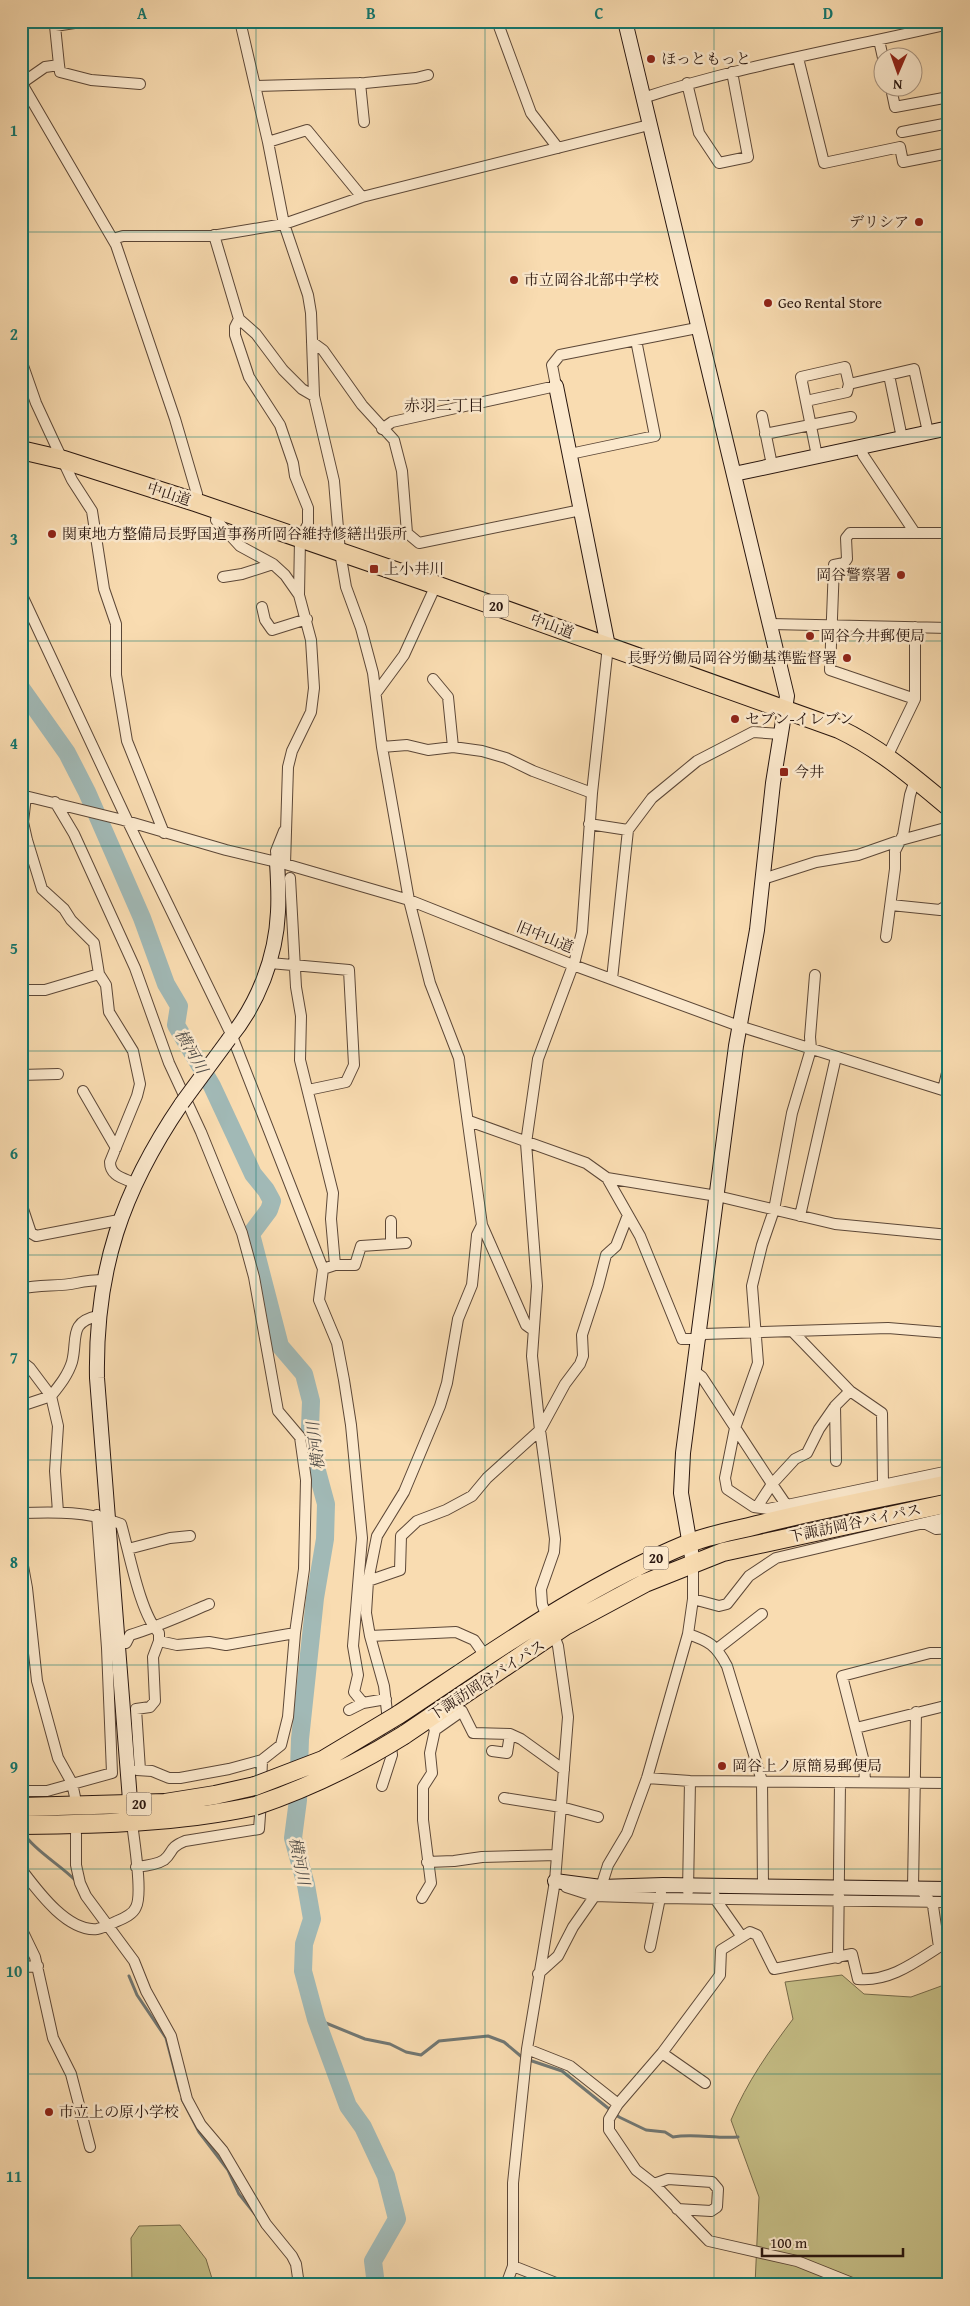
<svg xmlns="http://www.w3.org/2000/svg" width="970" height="2306" font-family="'Gentium Book Plus','Noto Serif JP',serif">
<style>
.green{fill:#c5be86;stroke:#766a4a}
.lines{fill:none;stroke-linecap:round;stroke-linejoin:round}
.stream{stroke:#717773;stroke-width:3}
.river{stroke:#a1b9b6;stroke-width:18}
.street-casing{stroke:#5c4737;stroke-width:12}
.secondary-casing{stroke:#28150e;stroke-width:16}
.highway-casing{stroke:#28150e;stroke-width:20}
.street{stroke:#fbe8cc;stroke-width:10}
.secondary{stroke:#fbe8cc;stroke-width:14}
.highway{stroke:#f9dcb1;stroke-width:18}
.secondary-bridge-casing{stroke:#28150e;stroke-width:16;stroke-linecap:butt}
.highway-bridge-casing{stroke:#28150e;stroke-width:20;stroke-linecap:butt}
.secondary-bridge{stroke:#fbe8cc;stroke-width:14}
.highway-bridge{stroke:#f9dcb1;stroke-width:18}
.grid{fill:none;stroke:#0f766e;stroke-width:1;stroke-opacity:0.55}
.poi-dot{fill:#8f2418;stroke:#fbe8cc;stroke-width:2}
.labels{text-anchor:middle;stroke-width:5;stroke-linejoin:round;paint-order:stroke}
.shield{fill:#fbe8cc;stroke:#675447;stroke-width:1}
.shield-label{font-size:14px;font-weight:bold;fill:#28150e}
.poi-label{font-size:15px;fill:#28150e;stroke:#fbe8cc;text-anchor:start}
.street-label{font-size:15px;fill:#28150e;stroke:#fbe8cc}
.neighbourhood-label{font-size:16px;fill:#28150e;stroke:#fbe8cc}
.water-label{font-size:16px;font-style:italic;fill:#524e49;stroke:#fbe8cc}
.neatline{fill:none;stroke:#0f766e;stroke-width:2}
.grid-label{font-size:16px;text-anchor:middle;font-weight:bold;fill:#0f766e}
</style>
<rect width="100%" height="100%" fill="#f9dcb1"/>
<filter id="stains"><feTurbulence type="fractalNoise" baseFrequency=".004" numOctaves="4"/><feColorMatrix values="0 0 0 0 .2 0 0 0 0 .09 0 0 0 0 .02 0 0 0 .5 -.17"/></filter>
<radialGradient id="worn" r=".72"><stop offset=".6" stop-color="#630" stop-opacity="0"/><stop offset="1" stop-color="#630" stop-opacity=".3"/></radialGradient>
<path class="green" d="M947 1912H949V2285H755L759 2197 731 2120C747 2082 769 2051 793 2019L785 1982 842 1975 864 1994 911 1997 944 1985Z
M180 2225 206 2259 214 2285H132L131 2238 139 2226Z"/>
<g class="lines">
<path class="stream" d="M25 1835C34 1850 62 1866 76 1881
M129 1976 137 1995 166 2038 180 2091
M316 2019 365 2039 390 2044 406 2052 421 2055 439 2041 488 2036 504 2042 523 2058
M529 2060 562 2071 619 2117 646 2130 665 2132 673 2137C694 2133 716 2139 738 2137
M182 2099 199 2132 228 2170 239 2194 255 2214"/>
<path class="river" d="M21 688 67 753 87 792 142 918 166 984 179 1006 176 1025 212 1086 253 1174 266 1190 272 1201 269 1210 251 1234 280 1346 304 1374 311 1401 310 1428 313 1456 326 1504 325 1539 315 1598 300 1739 298 1800 293 1838 306 1885 312 1919 304 1944 303 1971 316 2019 348 2106 363 2127 386 2176 397 2219 373 2261 376 2285"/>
<g class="street-casing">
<path id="street" d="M240 21 268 142 284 224 308 295 311 313 314 396 334 481 340 552 346 587 361 628 373 673 382 747 409 900 430 983 459 1058 482 1225 526 1325 533 1330
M497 21 531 113 558 148
M879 40 883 58
M798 58 824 163 900 147 903 162 949 153
M59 65 60 72 91 80 140 84
M21 82 116 245 175 419 197 494 195 502
M22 83 45 67 59 65 55 26 81 22
M360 83 364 122
M687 83 699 133 719 163 748 157 732 72
M256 86 365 83 416 78 428 75
M891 88 895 107 949 97
M643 98C743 65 847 48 949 24
M902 132 949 123
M268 142 307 130 362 197
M214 235 239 319 256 334 283 370 302 389 314 396
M113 239 123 236H212L284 224 362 197 649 125
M239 319 235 327V335L249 377 280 425 293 463 295 476 308 508V524L300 539 299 595 311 640 314 688 311 712 292 751 288 767 285 864
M312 342 323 350 362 405 394 440 402 471 407 533 419 543 581 510
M21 360 36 403 55 444 72 480 92 511 104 589 116 624V675L127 741 164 833
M889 375 902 438
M849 384 914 369 928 432
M806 401 847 392 849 384 845 367 801 377 817 456
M762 416 772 465
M382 429 392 422 556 386 552 365 560 355 697 328
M765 434 851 417
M861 447 863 455 915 533
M570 454 655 436 636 340
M219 511 216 520 240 546 273 564 285 575 299 595
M223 577 242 574 273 564
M21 593 128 822 232 1036 323 1269 319 1300 337 1343 344 1380 351 1425 362 1538 353 1646 358 1675 354 1692 363 1703
M262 607 265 620 272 630 307 619
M771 624 949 628
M433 679 448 697 453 747
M376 693 404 655 436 585
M915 699 830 670 834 565 844 563 847 559 846 538 850 533H949
M382 747 407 745 428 750 453 747 482 751 506 758 533 771 592 793
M887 757 915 699V627
M21 795 123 820 226 850 285 864 409 900 573 965 739 1026 949 1092
M26 796 23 822 27 840 42 889 64 909 71 920 94 943 99 974 106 985 109 1012 133 1051 140 1084 137 1096 110 1162C110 1176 123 1178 134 1183
M55 802 74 834 135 968 169 1063 201 1132 242 1233 254 1277 278 1411 300 1437 306 1480 304 1569 295 1633 288 1717 281 1745 262 1760 229 1769 180 1778H169L152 1771 137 1770
M589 824 628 830
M277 862 276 851 284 831
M290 878 296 987 301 1016 300 1060 333 1193 331 1219 335 1265 323 1269
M763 879 816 862 858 855 901 840 949 827
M891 905 940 910 949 904
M886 937 895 869V851L903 835 910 795 915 780
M270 963 349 970 354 1065 346 1082 308 1090
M815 975 810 1037 811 1049 792 1113 774 1210 762 1245 752 1286 758 1363 735 1428 725 1478 727 1489 754 1507 768 1509 949 1471
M612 979 628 830 652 798 697 761 753 732 781 734
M21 990H45L99 974
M21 1075 58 1074
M943 1090 949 1064
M83 1091 116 1148
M469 1121 586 1163 607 1178 640 1236 682 1339H698L704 1334 888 1328 949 1333
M607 1178 717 1196 835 1224 949 1235
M21 1203 31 1233 36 1236 119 1220
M800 1216 836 1057
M391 1221V1244
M335 1265H355L361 1246 406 1243
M21 1289C39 1284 58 1287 76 1283 86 1281 93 1280 104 1280
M793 1332 850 1391
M21 1361 30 1368 51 1396 21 1406
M693 1370 702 1377 772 1484 757 1507
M836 1461 835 1406 850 1391 882 1413 883 1485
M787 1506 772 1484 795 1459 807 1453 819 1429 835 1406
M58 1512 55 1471 58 1426 51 1396C59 1386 68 1375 72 1362 78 1339 68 1322 98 1316
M21 1513C56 1512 88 1511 121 1524 129 1551 140 1614 159 1633V1641L153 1657 155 1701 150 1707 136 1709 140 1770
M924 1523 936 1529 949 1528
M128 1549 170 1538 190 1536
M21 1555 27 1588 37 1681 58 1758 72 1783 75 1797
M368 1581 400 1570 401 1536 417 1521 446 1510 472 1496 487 1478 540 1430 565 1384 580 1364 583 1356 582 1335 598 1286 606 1255 616 1246 628 1215
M693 1599 719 1606 727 1604 749 1576 776 1558 949 1517
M688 1634C709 1641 716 1645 727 1666L762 1781 763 1886
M370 1636 456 1632 474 1640 486 1657
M159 1641 177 1645 209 1642 226 1645 295 1633
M126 1643 130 1635C157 1627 183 1615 209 1604
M717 1649 762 1614
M349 1710 363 1703 386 1699
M432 1724 435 1730 462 1711 473 1733 510 1734
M856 1728 949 1705
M492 1751 507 1753 510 1734 521 1739 564 1770
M647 1778 690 1781 949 1783
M865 1782 864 1762 842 1676 930 1653H949
M382 1786 392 1755 384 1686 370 1636 366 1613 368 1581 377 1536 404 1492 440 1406 447 1383 458 1319 472 1285 477 1235 482 1225
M261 1787 262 1760
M21 1791H47L112 1773 107 1648 97 1515
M504 1798 561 1807 598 1817
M76 1834V1865L80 1883 86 1896 134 1961 146 1991 171 2036 187 2099 201 2125 223 2151 266 2224 292 2256 296 2264 299 2285
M427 1862 454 1861 482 1857 557 1855
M136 1867C145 1866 156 1865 164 1860 174 1852 168 1848 185 1841L259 1829 261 1801
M21 1869C37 1890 67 1932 97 1929 103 1928 109 1925 115 1922 122 1919 133 1915 136 1907 143 1894 134 1840 132 1823
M566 1887 594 1896 660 1898 949 1902
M913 1888 916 1712
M688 1891 690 1781
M715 1896 716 1900 742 1937
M422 1898 431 1883 423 1820V1787L432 1773 430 1753 435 1730
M21 1928 35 1957 53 2038 71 2074 90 2147
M650 1947 661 1893
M838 1958 840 1782
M21 1967 38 1966
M538 1974 558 1956 573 1927 601 1887 608 1865 627 1833 647 1778 688 1634 693 1599V1563
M527 2049 570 2066 618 2104
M662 2053 705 2083
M654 2184 668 2179 712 2182 718 2189 717 2207 711 2211 677 2209
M513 2266 561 2285
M506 2285 513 2266V2183L527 2049 555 1881 568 1717 558 1646 542 1604 541 1589 554 1552 555 1539 540 1430 532 1356 537 1286 526 1143 538 1059 575 960 582 932 592 793 608 646
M857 2285 797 2261 709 2241 654 2184 636 2170 609 2130V2119L618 2104 662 2053 720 1975 721 1950 750 1932 757 1935 774 1969 852 1954 858 1979C889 1982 914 1963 939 1947L933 1906 921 1889"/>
</g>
<g class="secondary-casing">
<path id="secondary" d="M625 21 787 696 773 783 757 930 736 1046 683 1453 681 1493 693 1563
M556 386 608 646
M734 474 949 428
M229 1039C258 1004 276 957 278 912 279 895 278 878 277 862
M131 1813 97 1378C95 1270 122 1191 182 1103
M555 1881 601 1887 663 1885 949 1889"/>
</g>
<g class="highway-casing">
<path id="highway" d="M21 450 64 460 195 502 436 585 839 729C881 749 914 778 949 807
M398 1715C492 1653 583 1587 687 1544 709 1535 734 1531 757 1525 820 1509 885 1497 949 1484
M404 1735 565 1626 645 1583 723 1552 949 1503
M21 1807 165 1803 215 1795 255 1786
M21 1825C100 1824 177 1823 255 1806"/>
</g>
<use href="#street" class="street"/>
<use href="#secondary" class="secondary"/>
<use href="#highway" class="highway"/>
<g class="secondary-bridge-casing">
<path id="secondary-bridge" d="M182 1103 229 1039"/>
</g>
<g class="highway-bridge-casing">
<path id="highway-bridge" d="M255 1786 323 1760 398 1715
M255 1806C308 1788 356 1765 404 1735"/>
</g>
<use href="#secondary-bridge" class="secondary-bridge"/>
<use href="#highway-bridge" class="highway-bridge"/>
</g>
<path class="grid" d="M256 21V2285M485 21V2285M714 21V2285M21 232H949M21 437H949M21 641H949M21 846H949M21 1051H949M21 1255H949M21 1460H949M21 1665H949M21 1869H949M21 2074H949"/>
<g class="poi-dot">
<circle cx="651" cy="59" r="5"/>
<circle cx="919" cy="222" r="5"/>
<circle cx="514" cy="280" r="5"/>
<circle cx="768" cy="303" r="5"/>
<circle cx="52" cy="534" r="5"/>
<rect x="369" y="564" width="10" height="10" rx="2.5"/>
<circle cx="901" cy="575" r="5"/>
<circle cx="810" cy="636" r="5"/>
<circle cx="847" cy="658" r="5"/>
<circle cx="735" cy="719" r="5"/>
<rect x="779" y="767" width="10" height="10" rx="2.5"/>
<circle cx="722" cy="1766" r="5"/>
<circle cx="49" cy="2112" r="5"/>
</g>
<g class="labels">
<g class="shield">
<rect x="483.5" y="594.5" width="25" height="23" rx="4"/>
<rect x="643.5" y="1546.5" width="25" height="23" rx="4"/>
<rect x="126.5" y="1792.5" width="25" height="23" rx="4"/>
</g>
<g class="shield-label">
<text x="496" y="611">20</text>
<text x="656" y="1563">20</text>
<text x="139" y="1809">20</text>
</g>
<g class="poi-label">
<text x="661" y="64">ほっともっと</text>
<text x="909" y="227" text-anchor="end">デリシア</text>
<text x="524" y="285">市立岡谷北部中学校</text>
<text x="778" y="308">Geo Rental Store</text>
<text x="62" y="539">関東地方整備局長野国道事務所岡谷維持修繕出張所</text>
<text x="384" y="574">上小井川</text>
<text x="891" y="580" text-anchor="end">岡谷警察署</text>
<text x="820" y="641">岡谷今井郵便局</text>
<text x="837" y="663" text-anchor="end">長野労働局岡谷労働基準監督署</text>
<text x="745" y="724">セブン-イレブン</text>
<text x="794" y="777">今井</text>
<text x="732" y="1771">岡谷上ノ原簡易郵便局</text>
<text x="59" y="2117">市立上の原小学校</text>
</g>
<g class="street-label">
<text transform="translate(169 494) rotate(18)" y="5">中山道</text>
<text transform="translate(552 626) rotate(20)" y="5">中山道</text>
<text transform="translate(545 937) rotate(22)" y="5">旧中山道</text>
<text transform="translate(855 1523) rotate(-12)" y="5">下諏訪岡谷バイパス</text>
<text transform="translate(487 1680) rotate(-33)" y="5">下諏訪岡谷バイパス</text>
</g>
<g class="neighbourhood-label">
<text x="444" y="411">赤羽二丁目</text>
</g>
<g class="water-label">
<text transform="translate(192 1051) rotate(60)" y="6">横河川</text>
<text transform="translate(315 1446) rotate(-97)" y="6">横河川</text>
<text transform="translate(300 1861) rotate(79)" y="6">横河川</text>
</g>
</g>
<rect width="970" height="2306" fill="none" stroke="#f9dcb1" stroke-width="55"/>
<g transform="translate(898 72) rotate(182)"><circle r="24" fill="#fbe8cc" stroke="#a79480"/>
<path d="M0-4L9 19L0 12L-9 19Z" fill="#8f2418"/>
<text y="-8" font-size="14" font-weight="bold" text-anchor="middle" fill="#28150e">N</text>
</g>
<path d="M762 2248v8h141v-8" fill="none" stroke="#28150e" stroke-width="2.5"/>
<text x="770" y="2248" font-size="15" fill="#28150e" stroke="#fbe8cc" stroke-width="4" paint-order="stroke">100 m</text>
<rect x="28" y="28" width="914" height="2250" class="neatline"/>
<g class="grid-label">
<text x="142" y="19">A</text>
<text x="371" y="19">B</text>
<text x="599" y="19">C</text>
<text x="828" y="19">D</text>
<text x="14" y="136">1</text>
<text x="14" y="340">2</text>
<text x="14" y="545">3</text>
<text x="14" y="749">4</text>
<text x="14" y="954">5</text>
<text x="14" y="1159">6</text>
<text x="14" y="1363">7</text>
<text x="14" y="1568">8</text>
<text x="14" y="1773">9</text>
<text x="14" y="1977">10</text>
<text x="14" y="2182">11</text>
</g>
<rect width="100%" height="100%" filter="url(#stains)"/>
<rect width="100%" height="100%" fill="url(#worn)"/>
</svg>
